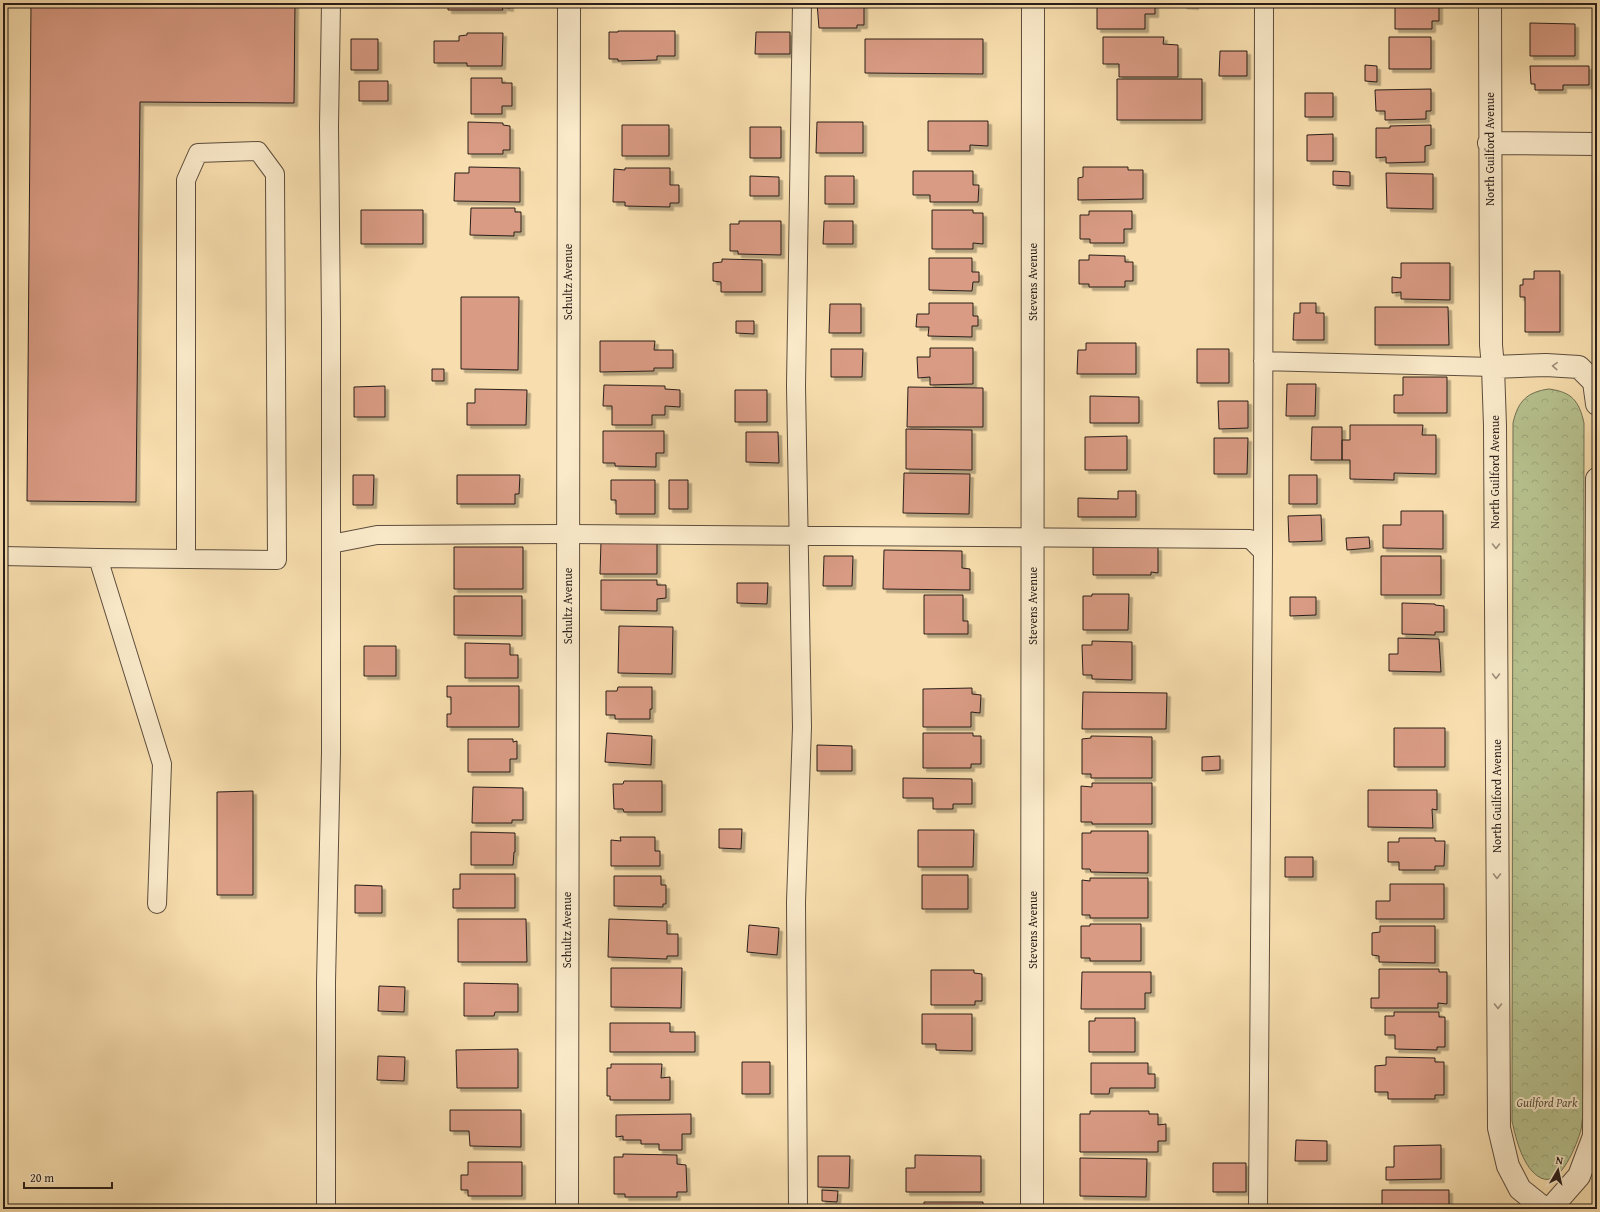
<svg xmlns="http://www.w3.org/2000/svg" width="1600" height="1212" font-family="'Gentium Book Plus',serif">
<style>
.park{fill:url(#park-crowns);stroke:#707054}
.building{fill:#d99b84;stroke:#291e19;filter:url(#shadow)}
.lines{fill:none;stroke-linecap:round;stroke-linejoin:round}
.lane-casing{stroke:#5d4e3e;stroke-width:20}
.street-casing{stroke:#5d4e3e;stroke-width:24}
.lane{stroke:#faeaca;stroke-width:18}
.street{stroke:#faeaca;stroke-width:22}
.oneway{stroke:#9c8e7a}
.labels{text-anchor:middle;stroke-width:4;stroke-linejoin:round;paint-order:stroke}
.street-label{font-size:12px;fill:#291e19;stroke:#faeaca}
.park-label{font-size:12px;font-style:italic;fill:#544f3c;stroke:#faeaca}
</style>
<defs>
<pattern id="park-crowns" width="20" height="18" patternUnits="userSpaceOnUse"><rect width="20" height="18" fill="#b7c28f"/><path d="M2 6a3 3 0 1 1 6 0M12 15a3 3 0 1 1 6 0" fill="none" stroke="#9da67b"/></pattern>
<filter id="shadow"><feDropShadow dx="3.5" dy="3.5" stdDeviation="0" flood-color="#0004"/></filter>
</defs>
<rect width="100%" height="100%" fill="#f8deae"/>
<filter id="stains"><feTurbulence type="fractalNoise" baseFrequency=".005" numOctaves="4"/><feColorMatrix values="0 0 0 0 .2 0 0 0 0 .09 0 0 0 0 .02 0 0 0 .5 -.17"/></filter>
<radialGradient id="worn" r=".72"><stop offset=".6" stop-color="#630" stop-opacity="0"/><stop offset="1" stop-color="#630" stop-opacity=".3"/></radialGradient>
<path class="park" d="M1549 389C1572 392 1579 401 1584 423L1583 1114C1582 1119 1582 1125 1581 1130 1577 1143 1561 1188 1541 1178 1523 1169 1516 1139 1512 1121L1513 423C1518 401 1527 392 1549 389Z"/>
<path class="building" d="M31 3H295L294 103 140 102 136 502 27 501Z
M448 3H510V8L502 7 503 10H448Z
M817 3H864V25H857V28H819Z
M1097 3H1155V14H1145V29H1097Z
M1183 3H1195V6L1183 5Z
M1395 3H1439V21H1432V29H1395Z
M1530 23 1575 24V56H1530Z
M618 31H675V56H657V60L618 61V59H609V32H618Z
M756 32H790V54H755Z
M467 33H503L502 66H467V63H434V41H459V36L467 35Z
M1103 37H1164L1163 44 1178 45V77H1119V64H1103Z
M1389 37H1431V69H1389Z
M351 39H378V70H351Z
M865 39H983V74L865 73Z
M1220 51H1247V76H1219Z
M1365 65 1377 66V82L1365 81Z
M1530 66H1589V85H1563V90H1535V84H1531Z
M471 78H502V83H512V106H502V114H471Z
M1117 79H1202V120H1117Z
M359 81H388V101H359Z
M1431 89V111H1426V119L1385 120V111H1376L1375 90Z
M1305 93H1333V117H1305Z
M928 121H988V146L970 145V151H928Z
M468 122 503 123V125L510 126V150H503V154H468Z
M817 122H863V153H816Z
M622 125H669V156H622Z
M1431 125V145L1425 146V162L1386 163V157L1376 158V128H1390V126Z
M750 127H781V158H750Z
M1333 134V161H1307V135Z
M469 167 520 168V202L454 201 455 173H469Z
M1083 167H1128V170H1143V199L1078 200V178L1083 177Z
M625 168H670V185H679V203H670V207L625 206V202H613L614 169 625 170Z
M913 171H973V185H979L978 202H930V195H913Z
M1333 171 1350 172V186L1333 185Z
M1386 173 1433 174V209L1387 208Z
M750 176 779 177V196H750Z
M825 176H854V204H825Z
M471 208H515V212H521V232H514V236L470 235Z
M361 210H423V244H361Z
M932 210H973V213H983V244L973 243V249H932Z
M1089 211H1132V229H1124V243H1090V239H1080V215H1089Z
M739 221H781V255L738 254V251H730V224H739Z
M824 221H853V244H823Z
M1089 255 1125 256V262H1133V281H1125V287H1089V284H1079V260H1089Z
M929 258H972V272H979V282H973L972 291 929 290Z
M722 259 762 260V292H721V282L713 281V263L722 262Z
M1401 263H1450V300L1401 299V292L1392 293V277L1401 278Z
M1534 271H1560V332H1525V297H1520V285H1523V279H1534Z
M461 297H519L518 370 461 369Z
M929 303H973V316H978V326H972V337L928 336 929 327H916L917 314H929Z
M1300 303H1316V313H1324V340H1293L1294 313H1300Z
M830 304H861V333H829Z
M1375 307H1448L1449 345H1375Z
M736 321H754V334L736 333Z
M600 341H655L654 350H673V368H654V371L600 372Z
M1086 343H1136V374H1077L1078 350H1086Z
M930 348H973V384L930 385V377L918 378 917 357H930Z
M831 349H863L862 377H831Z
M1197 349H1229V383H1197Z
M432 369H444V381H432Z
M1403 377H1447V413H1394V395H1403Z
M1287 384H1316L1315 416H1286Z
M604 385 665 386V389L680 390V407L665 406V415H652V425H612V406H603Z
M385 386V417H354V387Z
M908 387 983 388V427H907Z
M475 389 527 390 526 425H467V403H475Z
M735 390H767V422H735Z
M1090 396 1139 397V423H1090Z
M1218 401H1248V428L1219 429Z
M1350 425H1423L1422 435H1436V474L1394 473V480L1350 479V460H1342V440H1350Z
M1312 427H1342V460H1311Z
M906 429 972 430V470L906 469Z
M603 431H664V453H656V467L615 466V463H603Z
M746 432H778L779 463 746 462Z
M1127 436V470H1085V437Z
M1214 438H1248L1247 474H1214Z
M904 473 970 474 969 514 903 513Z
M353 475H374L373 505H353Z
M457 475H520L519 494H515V504H457Z
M1289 475H1317V504H1289Z
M611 480H655V514H616V500H611Z
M669 480H688V509H669Z
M1118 491H1136V517H1078V498L1118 499Z
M1401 511H1443V549L1383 548V525H1401Z
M1321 515 1322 541 1289 542 1288 516Z
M1369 537 1370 548 1347 550 1346 538Z
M601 541H657V574H600Z
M454 547H523V589H454Z
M1093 547H1158V573L1151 572V575H1093Z
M884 550 962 551V568L970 569V590L883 589Z
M824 556H853L852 586H823Z
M1381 556H1441V595H1381Z
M601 580H657V585H666V598L657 599V611L601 610Z
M737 583H768L767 604 737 603Z
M1092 594H1129L1128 630H1083V596H1092Z
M924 595H963V621H968V634H924Z
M454 596H522V636L454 635Z
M1290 597H1316V615L1290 616Z
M1402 603 1435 604V605L1444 606V632H1435V635L1402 634Z
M619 626 673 627 672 674 618 673Z
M1398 638 1439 639 1441 672 1389 671V654H1398Z
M1092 641 1132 642V680L1092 679V675H1083L1082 645H1092Z
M465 643 510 644V655H518V678H465Z
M364 646H396V676H364Z
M447 686H519V727H447V714H451V697H447Z
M618 687H652V709H650V719H615V715H606V691H617Z
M972 688V694L981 695 980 713 971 712V727H923V689Z
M1083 692 1167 693 1166 729H1082Z
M1394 728H1445V767H1394Z
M607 733 652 736 651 765 605 762Z
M923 733H973V736H981V764H971V768H923Z
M1091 736 1152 737V778H1091V774H1082V739L1091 738Z
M468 739H513V742L517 741V759H510V772H468Z
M817 745 852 746V771H817Z
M1220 756V770L1202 771V757Z
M903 778 972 779V804H953V809H933V798H903Z
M624 781H662V812H624L623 809H614L613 784H623Z
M1092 783H1152V824H1092V822H1081V786L1092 787Z
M473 787 523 788V820H512V823H472Z
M1368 790H1437V810L1432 809 1433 828 1368 827Z
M253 791V895H217V792Z
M719 829H742L741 849 719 848Z
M918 830H974L973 867H918Z
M1091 831H1148V873L1091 872 1090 869H1082V833H1091Z
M471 832 515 833V852H514L513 865H471Z
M620 837H655V851H660V866H611V840L621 841Z
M1399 838H1435V841H1445L1444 866H1435V870H1399V862H1388V842H1399Z
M1285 857H1313V877H1285Z
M460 874H515V908H453V889H460Z
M922 875H968V909H922Z
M614 876H661V885H666V904H663V907L614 906Z
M1090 878H1148V918H1090V915H1082V880L1090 881Z
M1390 884H1444V919H1376V901H1390Z
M355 885 382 886V913H355Z
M458 919H526L527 962H458Z
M609 919 667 921V934H678V956H667V959L608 957Z
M1090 924H1141V961H1090V958H1081V926H1090Z
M749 925 779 928 777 955 747 952Z
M1380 926H1435V963L1379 962V956L1372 955V933L1380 932Z
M611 968H682L681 1008 611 1007Z
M1379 969H1439V972H1447V1004L1438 1003V1008H1371V998H1379Z
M931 970H974V973L982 974V1001H975V1005H931Z
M1082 972H1151V993H1145V1009H1081Z
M464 983 518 984V1012H495L494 1016H464Z
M379 986 405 987 404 1012 378 1011Z
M1394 1012H1439V1017H1445V1047H1437V1050L1395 1049V1035H1385V1016H1394Z
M922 1014H972V1051L936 1050V1044H922Z
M1095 1018H1135V1052H1089V1021H1095Z
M610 1023H670V1032H695V1052H610Z
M518 1049V1088H457L456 1050Z
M378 1056 405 1057 404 1081 377 1080Z
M1386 1057 1435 1058V1062H1444V1095H1435V1099H1388V1092H1375V1066L1386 1065Z
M742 1062H770V1094H742Z
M1091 1063H1148V1074H1155V1088H1110L1109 1094H1091Z
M611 1064H662L661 1078 670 1077V1100H610V1096H607V1068H611Z
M450 1110H521V1147L470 1146 469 1131H450Z
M1090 1111H1149V1114H1158V1125L1166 1124V1141H1158V1152H1080V1114H1090Z
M691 1114V1134H682V1150H659V1144H641V1140H623V1136L616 1137V1115Z
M1296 1140 1327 1141V1161H1295Z
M1441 1145V1179L1386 1180V1167H1394V1146Z
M623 1154 677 1155V1164L686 1165 687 1192H677V1197H625V1194H614V1157H623Z
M915 1155 981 1156V1192H906V1168H915Z
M818 1156H850L849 1188 818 1187Z
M1080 1158 1147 1159 1146 1197 1080 1196Z
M468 1162H522V1196H468V1190H461V1175H468Z
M1213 1163H1246V1192H1213Z
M822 1190 838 1191 837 1202 822 1201Z
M1382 1190H1449V1209H1382Z
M924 1202H983V1209H924Z
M471 1207H519V1209H471Z
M664 1207H692V1209H664Z"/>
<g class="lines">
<g class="lane-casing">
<path id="lane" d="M1263 361 1493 367
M331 544 377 535 568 534 1250 539 1263 552 1258 1209
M1263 552 1264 3
M3 556 98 558 277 560 275 174 258 151 198 153 186 180V559
M98 558 162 764 157 904
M326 1209V982L331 752V321L329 126 331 3
M798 1209 796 902 802 727 796 386 802 3"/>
</g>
<g class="street-casing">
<path id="street" d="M1490 3 1491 345 1493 367 1495 426 1499 1128 1508 1166 1520 1189 1545 1209
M1489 143 1597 144
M1493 367 1546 365 1579 367 1594 382 1597 404
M567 1209 569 3
M1032 1209 1033 3
M1550 1209 1579 1176 1594 1136 1597 479"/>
</g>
<use href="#lane" class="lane"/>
<use href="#street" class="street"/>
</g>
<defs><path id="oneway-chevron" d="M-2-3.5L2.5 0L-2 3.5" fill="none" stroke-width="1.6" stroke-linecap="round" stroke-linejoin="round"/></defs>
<g class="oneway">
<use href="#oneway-chevron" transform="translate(1555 366) rotate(-177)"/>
<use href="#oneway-chevron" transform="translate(1496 546) rotate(90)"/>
<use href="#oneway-chevron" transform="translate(1496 676) rotate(90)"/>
<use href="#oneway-chevron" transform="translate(1497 876) rotate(90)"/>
<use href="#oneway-chevron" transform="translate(1498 1006) rotate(90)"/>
</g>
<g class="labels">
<g class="street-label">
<text transform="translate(1490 149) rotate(-90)" y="4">North Guilford Avenue</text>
<text transform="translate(568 282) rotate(-90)" y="4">Schultz Avenue</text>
<text transform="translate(1033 282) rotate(-90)" y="4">Stevens Avenue</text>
<text transform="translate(1495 472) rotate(-90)" y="4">North Guilford Avenue</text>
<text transform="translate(568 606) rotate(-90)" y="4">Schultz Avenue</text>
<text transform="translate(1033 606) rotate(-90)" y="4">Stevens Avenue</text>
<text transform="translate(1497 796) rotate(-90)" y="4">North Guilford Avenue</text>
<text transform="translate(567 930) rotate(-90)" y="4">Schultz Avenue</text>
<text transform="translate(1033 930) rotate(-90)" y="4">Stevens Avenue</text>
</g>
<g class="park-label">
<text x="1547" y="1107">Guilford Park</text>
</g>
</g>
<rect width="1600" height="1212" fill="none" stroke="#f8deae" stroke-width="16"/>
<rect x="4" y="4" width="1592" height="1204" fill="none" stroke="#291e19" stroke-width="2"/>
<rect x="8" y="8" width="1584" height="1196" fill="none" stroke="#291e19"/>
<g transform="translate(1558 1170) rotate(9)" stroke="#faeaca" stroke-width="3" paint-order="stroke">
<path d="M0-3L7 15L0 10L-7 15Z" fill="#291e19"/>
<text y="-6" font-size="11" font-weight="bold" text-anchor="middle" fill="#291e19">N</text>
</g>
<path d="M24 1182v6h88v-6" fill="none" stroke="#291e19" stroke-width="2"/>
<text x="30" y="1182" font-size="12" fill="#291e19" stroke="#faeaca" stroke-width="3" paint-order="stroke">20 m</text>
<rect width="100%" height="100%" filter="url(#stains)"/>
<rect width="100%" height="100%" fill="url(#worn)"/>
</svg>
